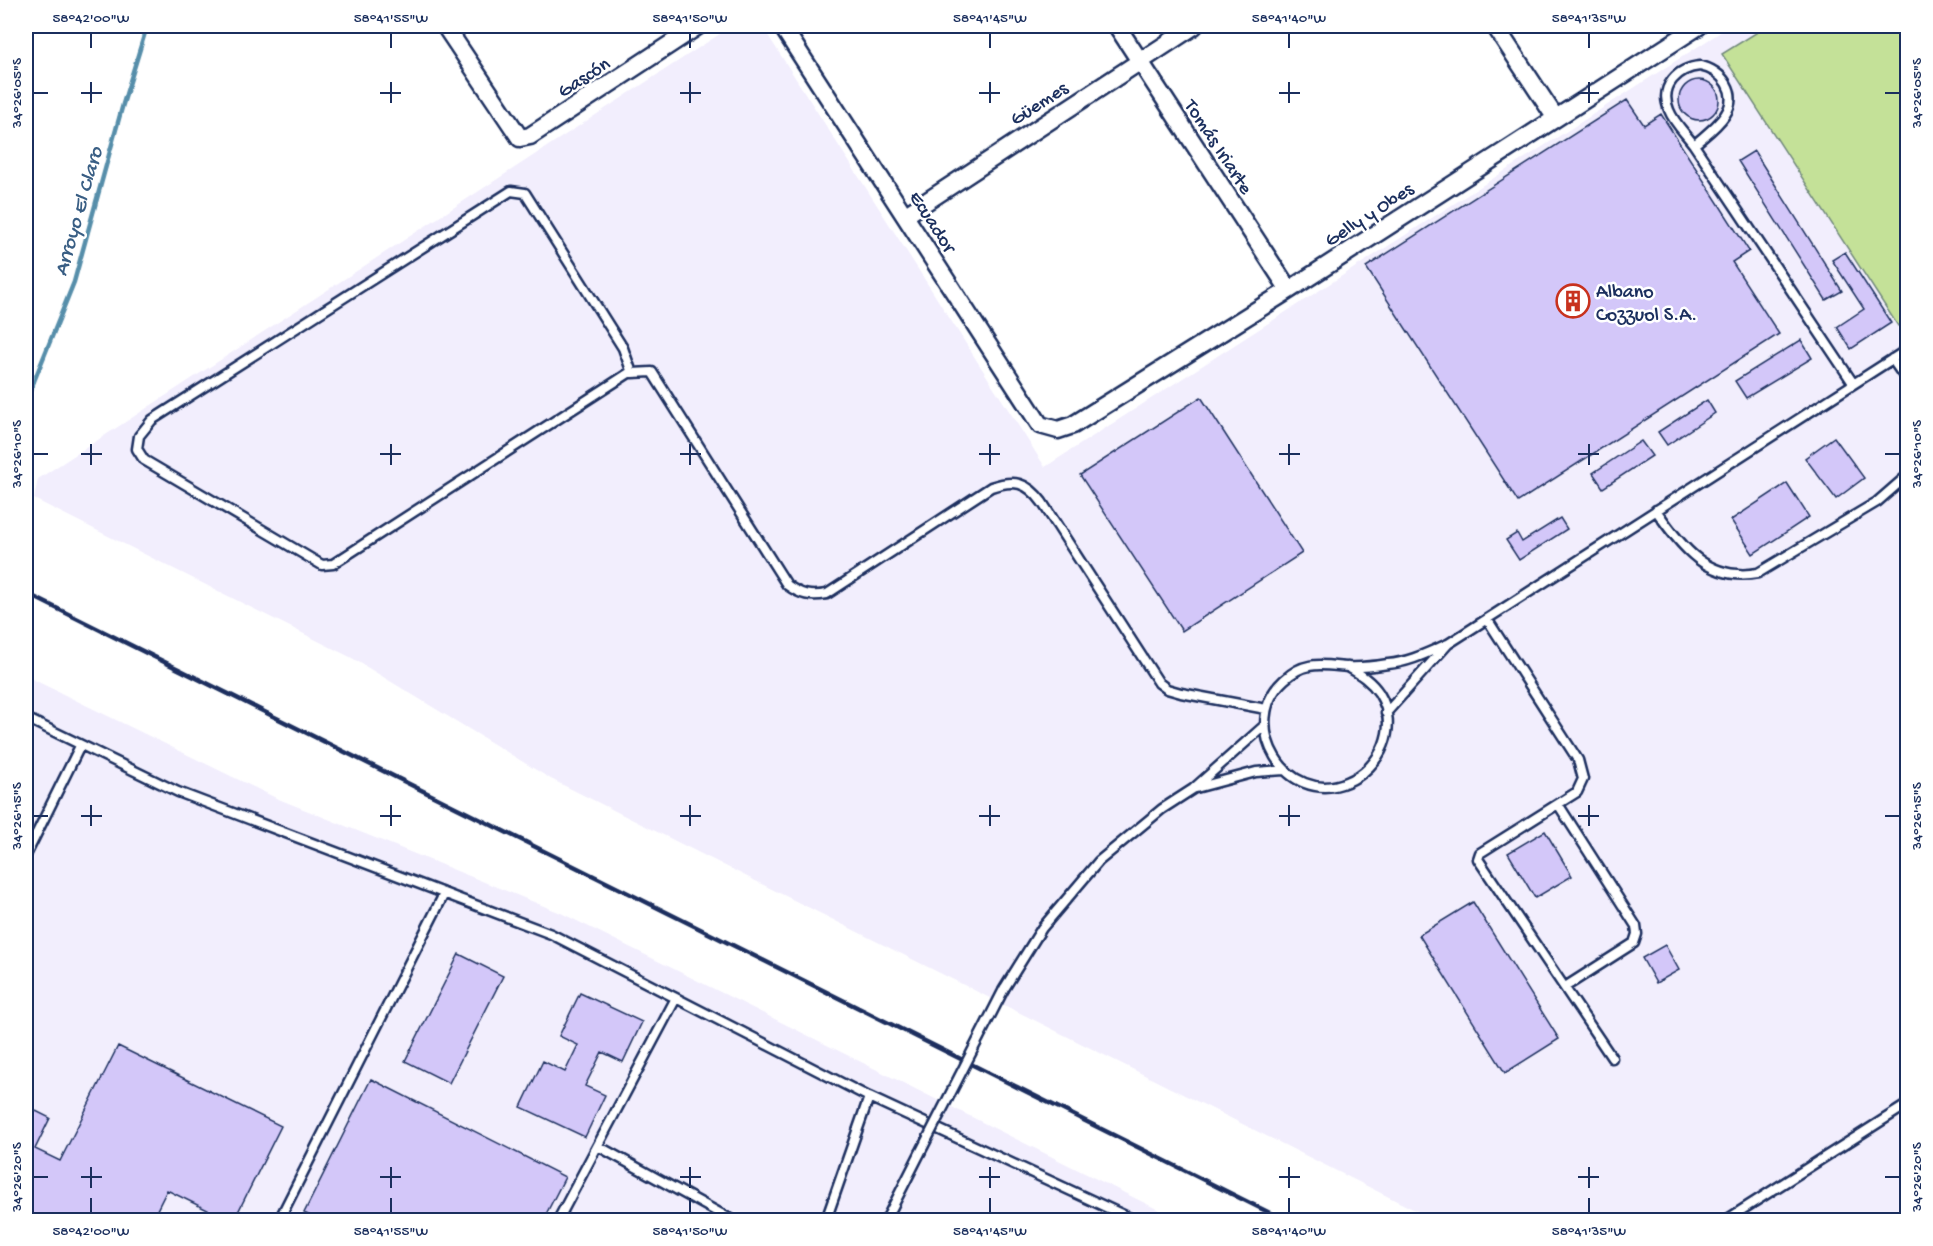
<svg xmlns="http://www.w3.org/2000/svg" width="1933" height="1246" font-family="'Gochi Hand',sans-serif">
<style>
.built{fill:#f2eefd}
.green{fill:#c4e198;stroke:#70887b;stroke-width:1.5}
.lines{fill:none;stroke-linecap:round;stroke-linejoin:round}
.stream{stroke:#568eaa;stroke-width:4.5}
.building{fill:#d3c7f9;stroke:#1b2f5e;stroke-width:1.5}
.lane-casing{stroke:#1b2f5e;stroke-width:13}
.street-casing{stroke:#1b2f5e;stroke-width:21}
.lane{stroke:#fff;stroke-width:8}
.street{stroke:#fff;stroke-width:16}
.rail{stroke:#1b2f5e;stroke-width:4.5}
.lane-bridge-casing{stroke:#1b2f5e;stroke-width:13;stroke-linecap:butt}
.lane-bridge{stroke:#fff;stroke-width:8}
.ticks{fill:none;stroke:#1b2f5e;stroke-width:2}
.labels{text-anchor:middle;stroke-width:5;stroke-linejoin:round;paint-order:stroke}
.street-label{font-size:20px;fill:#1b2f5e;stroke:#fff}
.poi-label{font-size:20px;fill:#1b2f5e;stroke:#fff;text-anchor:start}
.water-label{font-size:21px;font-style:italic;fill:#395e84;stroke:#fff}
.neatline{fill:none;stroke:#1b2f5e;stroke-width:2}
.ticks-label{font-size:15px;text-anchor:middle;fill:#1b2f5e}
</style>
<rect width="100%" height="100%" fill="#fff"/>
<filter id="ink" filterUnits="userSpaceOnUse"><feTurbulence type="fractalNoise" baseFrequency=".0167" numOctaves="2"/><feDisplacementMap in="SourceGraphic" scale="12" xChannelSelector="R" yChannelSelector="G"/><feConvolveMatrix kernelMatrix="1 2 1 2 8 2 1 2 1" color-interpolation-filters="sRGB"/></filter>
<g filter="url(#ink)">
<path class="built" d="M732 26H762L1045 467 1730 26H1907V1220H1435L551 779 352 658 34 499 38 479Z
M26 676 276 798 561 913 1179 1220H26Z"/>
<path class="green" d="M1767 26H1907L1908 320 1898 326 1722 54Z"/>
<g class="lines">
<path class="stream" d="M26 401 74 282 123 104 147 26"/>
</g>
<path class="building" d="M1679 100a20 20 0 1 1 40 0a20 20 0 1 1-40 0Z
M1627 100 1644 125 1661 114 1749 251 1732 262 1779 334 1518 502 1366 267Z
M1754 151 1842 291 1826 300 1738 161Z
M1845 252 1891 323 1851 349 1837 327 1864 309 1832 260Z
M1801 340 1812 358 1746 398 1735 381Z
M1201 397 1302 553 1182 631 1080 475Z
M1707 400 1715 413 1667 445 1658 432Z
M1834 437 1864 478 1836 499 1805 458Z
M1641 441 1652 456 1603 488 1593 473Z
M1787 483 1809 517 1753 554 1731 520Z
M1560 518 1567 529 1519 560 1506 540 1517 533 1522 542Z
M1545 831 1572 876 1535 898 1508 853Z
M1473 902 1559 1039 1505 1073 1419 935Z
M1665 945 1679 970 1656 983 1642 958Z
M459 954 503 976 449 1083 405 1061Z
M580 993 642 1022 623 1062 602 1052 585 1086 605 1095 585 1137 521 1107 543 1061 565 1072 578 1045 559 1036Z
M118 1046 281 1126 234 1220H228L167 1190 157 1210 178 1220H26V1106L50 1118 35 1149 60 1161Z
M371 1079 565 1177 543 1220H319L304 1213Z"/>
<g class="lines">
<g class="lane-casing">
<path id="lane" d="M1700 66C1722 70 1740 93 1725 115 1717 127 1704 136 1694 145 1686 134 1674 123 1669 110 1659 86 1678 68 1700 66Z
M1694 145 1853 383
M1892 359 1908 382
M632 373 623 348 525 193 511 191 152 420 139 436 137 449 144 460 322 565 333 564 629 373H632L652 372 787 585C801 595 810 597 827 594L991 487C1014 479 1027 482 1042 502L1159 683 1167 689 1181 693 1266 709
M1656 510C1681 547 1708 582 1758 573L1877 502 1908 475
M1487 619 1578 760 1583 779 1577 792 1480 853 1478 859 1612 1058
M1448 644 1908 349
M1348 667C1360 674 1371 681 1379 693 1400 727 1381 768 1347 782 1286 808 1237 723 1284 680 1305 660 1322 665 1347 667 1360 668 1375 666 1388 664 1410 662 1429 652 1448 644L1386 713
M26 718 178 792 551 934 869 1097 1134 1220
M1196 788 1256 772 1284 770
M1558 804 1636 926 1637 934 1634 943 1565 987
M26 855 80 746
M1004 989 1042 928 1099 861 1162 809 1193 789 1264 726
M598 1146 732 1220
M279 1220 444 894
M558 1220 676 998
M826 1220 869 1097
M886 1220 920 1153
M1726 1220 1908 1104"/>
</g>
<g class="street-casing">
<path id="street" d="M445 26 520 138 530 136 698 26
M782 26 1040 425 1058 430 1073 425 1289 290 1699 26
M1117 26 1289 290
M1495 26 1555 117
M906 215 1194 26"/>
</g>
<use href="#lane" class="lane"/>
<use href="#street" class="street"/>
<path class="rail" d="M26 593 1284 1220"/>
<g class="lane-bridge-casing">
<path id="lane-bridge" d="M920 1153 1004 989"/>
</g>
<use href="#lane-bridge" class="lane-bridge"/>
</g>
</g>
<path class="ticks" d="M91 33V48M391 33V48M690 33V48M990 33V48M1289 33V48M1589 33V48M91 82V103M391 82V103M690 82V103M990 82V103M1289 82V103M1589 82V103M33 93H48M81 93H102M380 93H401M680 93H701M979 93H1000M1279 93H1300M1578 93H1599M1885 93H1900M91 444V465M391 444V465M690 444V465M990 444V465M1289 444V465M1589 444V465M33 454H48M81 454H102M380 454H401M680 454H701M979 454H1000M1279 454H1300M1578 454H1599M1885 454H1900M91 805V826M391 805V826M690 805V826M990 805V826M1289 805V826M1589 805V826M33 816H48M81 816H102M380 816H401M680 816H701M979 816H1000M1279 816H1300M1578 816H1599M1885 816H1900M91 1167V1188M391 1167V1188M690 1167V1188M990 1167V1188M1289 1167V1188M1589 1167V1188M33 1177H48M81 1177H102M380 1177H401M680 1177H701M979 1177H1000M1279 1177H1300M1578 1177H1599M1885 1177H1900M91 1198V1213M391 1198V1213M690 1198V1213M990 1198V1213M1289 1198V1213M1589 1198V1213"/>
<defs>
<g id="building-ring" transform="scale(1.725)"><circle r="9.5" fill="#fff" stroke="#c8321e" stroke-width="1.5"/><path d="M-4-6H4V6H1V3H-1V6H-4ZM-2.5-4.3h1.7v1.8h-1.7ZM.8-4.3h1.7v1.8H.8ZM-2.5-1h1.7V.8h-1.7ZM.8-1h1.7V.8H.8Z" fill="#c8321e"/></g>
</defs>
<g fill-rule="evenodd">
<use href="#building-ring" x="1573" y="301"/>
</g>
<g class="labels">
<g class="street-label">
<text transform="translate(583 76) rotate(-33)" y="7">Gascón</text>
<text transform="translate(1038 102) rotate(-33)" y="7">Güemes</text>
<text transform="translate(1220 146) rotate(57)" y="7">Tomás Iriarte</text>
<text transform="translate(1368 213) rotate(-33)" y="7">Gelly y Obes</text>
<text transform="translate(934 221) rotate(57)" y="7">Ecuador</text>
</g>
<g class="poi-label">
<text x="1596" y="297">Albano<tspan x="1596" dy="23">Cozzuol S.A.</tspan></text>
</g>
<g class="water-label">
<text transform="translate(77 211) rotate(-74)" y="7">Arroyo El Claro</text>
</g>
</g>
<rect width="1933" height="1246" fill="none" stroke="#fff" stroke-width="66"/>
<rect x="33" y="33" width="1867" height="1180" class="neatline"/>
<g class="ticks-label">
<text x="91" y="22">58°42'00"W</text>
<text x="391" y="22">58°41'55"W</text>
<text x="690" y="22">58°41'50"W</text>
<text x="990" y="22">58°41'45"W</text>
<text x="1289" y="22">58°41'40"W</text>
<text x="1589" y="22">58°41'35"W</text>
<text transform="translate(16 93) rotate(-90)" y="5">34°26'05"S</text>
<text transform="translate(1916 93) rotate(-90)" y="5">34°26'05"S</text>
<text transform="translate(16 454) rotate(-90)" y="5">34°26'10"S</text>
<text transform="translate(1916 454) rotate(-90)" y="5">34°26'10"S</text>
<text transform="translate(16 816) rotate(-90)" y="5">34°26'15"S</text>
<text transform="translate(1916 816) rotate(-90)" y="5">34°26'15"S</text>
<text transform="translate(16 1177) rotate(-90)" y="5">34°26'20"S</text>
<text transform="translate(1916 1177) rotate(-90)" y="5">34°26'20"S</text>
<text x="91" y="1235">58°42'00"W</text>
<text x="391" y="1235">58°41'55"W</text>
<text x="690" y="1235">58°41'50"W</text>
<text x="990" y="1235">58°41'45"W</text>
<text x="1289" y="1235">58°41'40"W</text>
<text x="1589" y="1235">58°41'35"W</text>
</g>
</svg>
